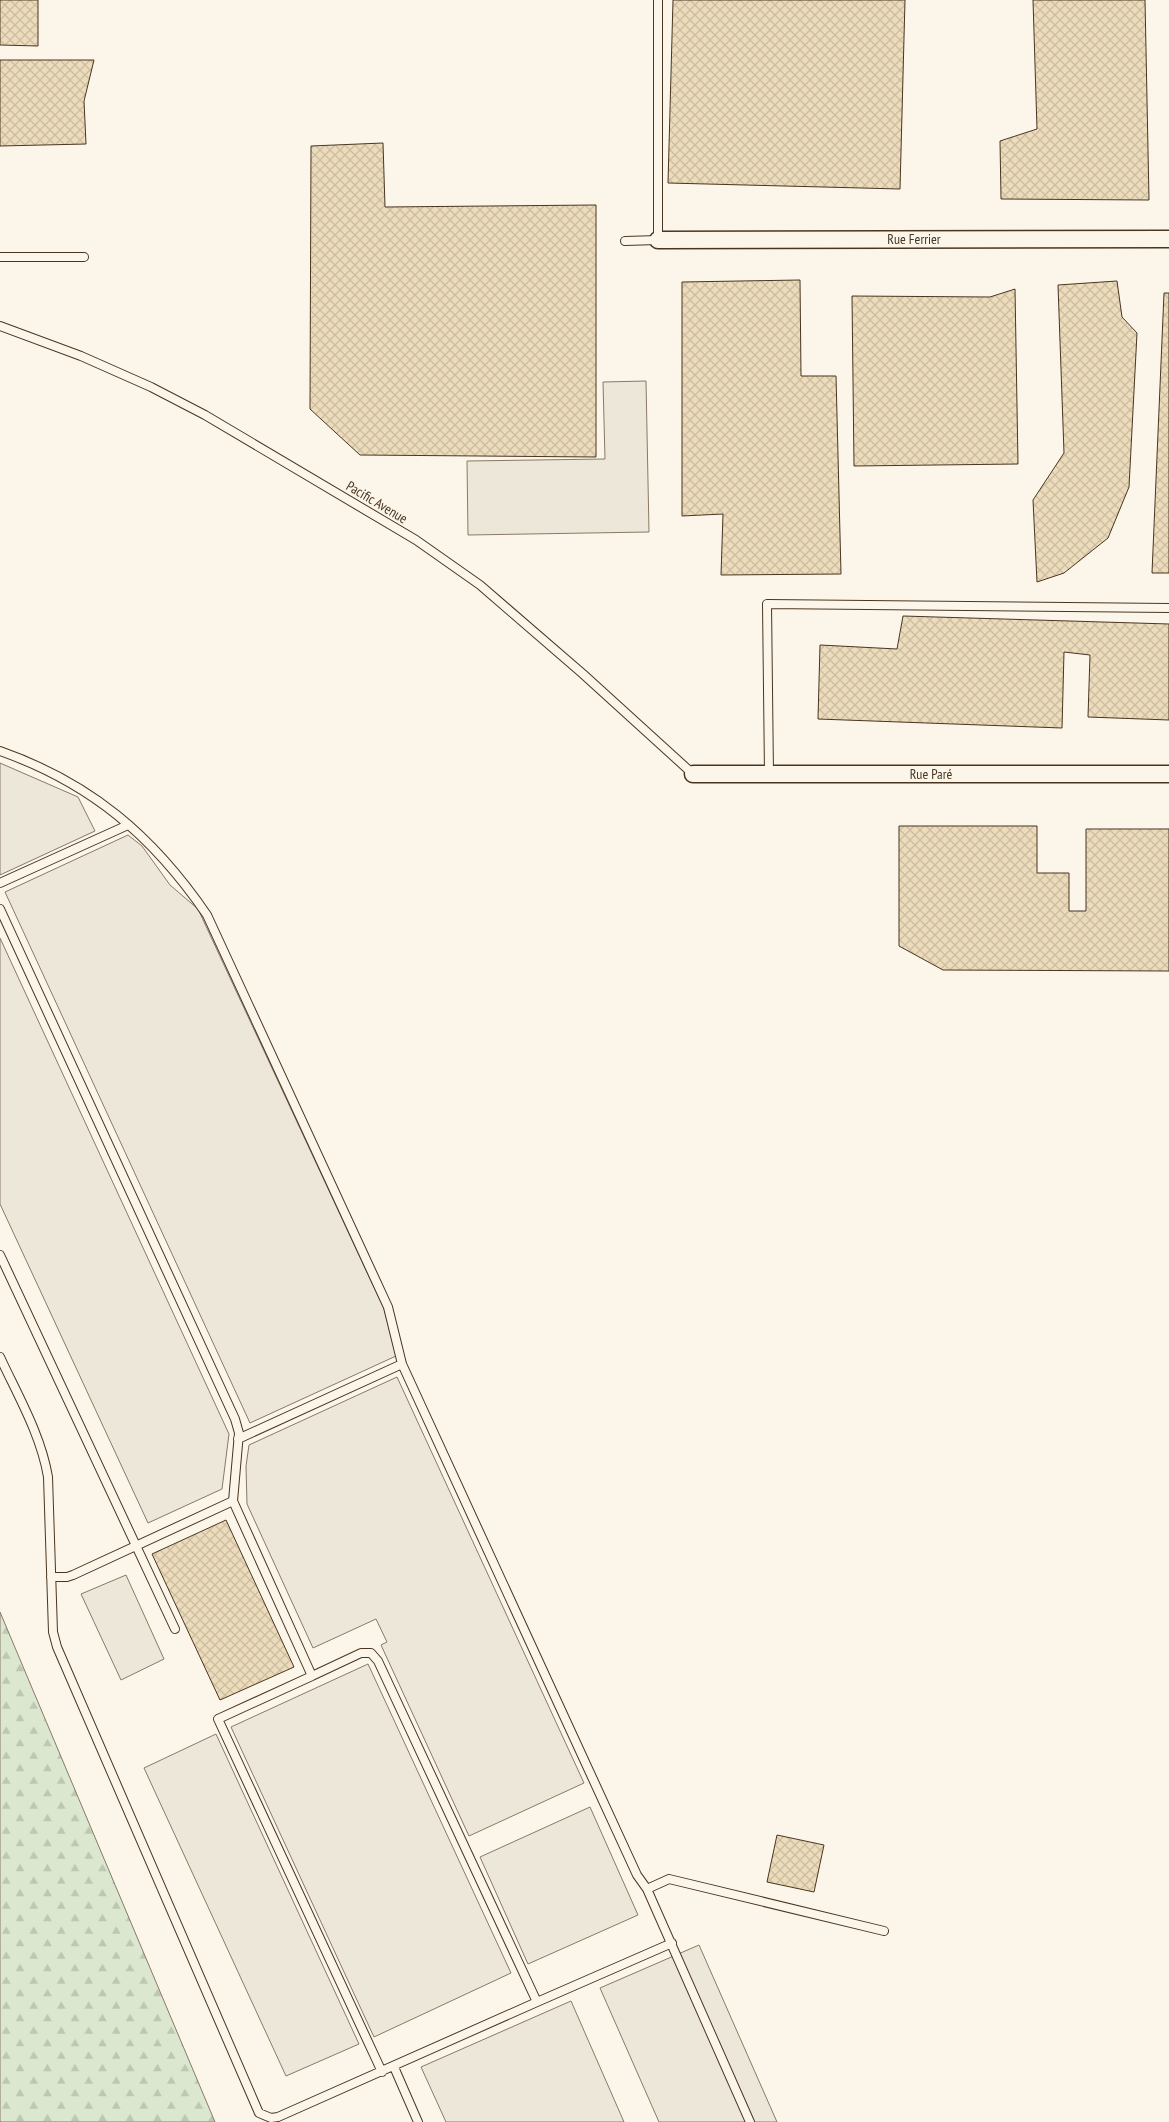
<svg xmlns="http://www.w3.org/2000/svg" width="1169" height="2122" font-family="'PT Sans Narrow',sans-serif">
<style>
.forest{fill:url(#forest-firs);stroke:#887966}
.parking{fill:#ede7d9;stroke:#887966}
.building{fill:url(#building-cross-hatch);stroke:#4a3520}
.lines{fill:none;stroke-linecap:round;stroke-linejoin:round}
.lane-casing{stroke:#4a3520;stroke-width:10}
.street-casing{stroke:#4a3520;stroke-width:19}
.lane{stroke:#fbf6e9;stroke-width:8}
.street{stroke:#fbf6e9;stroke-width:16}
.labels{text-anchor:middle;stroke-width:4;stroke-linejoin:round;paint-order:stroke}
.street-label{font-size:14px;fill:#4a3520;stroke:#fbf6e9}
</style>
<defs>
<pattern id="forest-firs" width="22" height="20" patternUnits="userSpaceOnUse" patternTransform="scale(1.25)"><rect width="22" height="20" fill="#dce7d0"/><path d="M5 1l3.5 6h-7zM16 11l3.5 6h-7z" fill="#bec7b2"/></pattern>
<pattern id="building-cross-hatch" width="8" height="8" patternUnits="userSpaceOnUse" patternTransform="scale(1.25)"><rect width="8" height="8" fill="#ecdcbc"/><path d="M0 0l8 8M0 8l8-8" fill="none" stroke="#ccbda1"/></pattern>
</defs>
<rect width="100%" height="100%" fill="#fbf6e9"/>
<path class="forest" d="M0 1612 215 2122H0Z"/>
<path class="parking" d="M646 381 649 532 468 535 467 461 605 459 603 382Z
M0 763 78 797 95 831 0 875Z
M128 835 142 846 170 885 198 909 384 1309 396 1356 250 1423 5 892Z
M0 938 229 1434 222 1489 148 1523 0 1204Z
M397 1377 584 1783 469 1836 381 1645 387 1642 376 1619 313 1648 247 1504 246 1466 249 1445Z
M126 1575 164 1659 121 1680 81 1594Z
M368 1664 511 1973 374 2037 231 1727Z
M216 1734 359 2044 286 2076 144 1768Z
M590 1807 638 1915 528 1964 480 1857Z
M699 1945 777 2122H659L600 1988Z
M571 2001 624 2122H446L421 2067Z"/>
<path class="building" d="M0 0H38V46L0 45Z
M673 0H905L900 189 668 183Z
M1033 0H1145L1149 200 1001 199 1000 141 1037 129Z
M0 60H94L84 101 86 144 0 146Z
M383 143 385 207 596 205V457L360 455 310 409 311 146Z
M800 280 801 376H836L841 574 721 575 723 514 682 516V282Z
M1117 281 1122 317 1137 333 1129 487 1108 538 1064 573 1037 582 1033 500 1064 453 1058 285Z
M1015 289 1018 464 854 466 852 296 990 297Z
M1164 293H1169V573H1152Z
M903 616 1169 624V720L1088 717 1090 655 1064 652 1062 728 818 719 820 645 897 649Z
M899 826H1037V873H1069V911H1086V829H1169V971L943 970 899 946Z
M226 1520 294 1667 220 1700 152 1554Z
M777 1835 824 1845 814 1892 767 1882Z"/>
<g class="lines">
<g class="lane-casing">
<path id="lane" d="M625 241 658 240V0
M0 257H84
M0 326 81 356 151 387 205 415 416 540 480 585 583 674 693 774
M0 751C91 783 153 836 207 915L388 1307 402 1364 637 1875 647 1889 669 1879 884 1931
M769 774 767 604 1169 608
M0 883 128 825
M0 909 235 1419 239 1433 233 1501 312 1676 361 1653H371L378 1661 537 2002 278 2117 271 2118 259 2113 57 1647 53 1632 48 1477C41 1435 18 1396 0 1357
M0 1255 175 1629
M238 1439 402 1364
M51 1577H67L73 1575 233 1501
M312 1676 218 1719 382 2072
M647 1889 750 2122
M537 2002 672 1943
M394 2067 418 2122"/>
</g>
<g class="street-casing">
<path id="street" d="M658 240 1169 239
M693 774H1169"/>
</g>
<use href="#lane" class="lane"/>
<use href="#street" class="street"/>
</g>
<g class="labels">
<g class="street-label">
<text x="914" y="244">Rue Ferrier</text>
<text transform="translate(377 502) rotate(31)" y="5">Pacific Avenue</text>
<text x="931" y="779">Rue Paré</text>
</g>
</g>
</svg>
